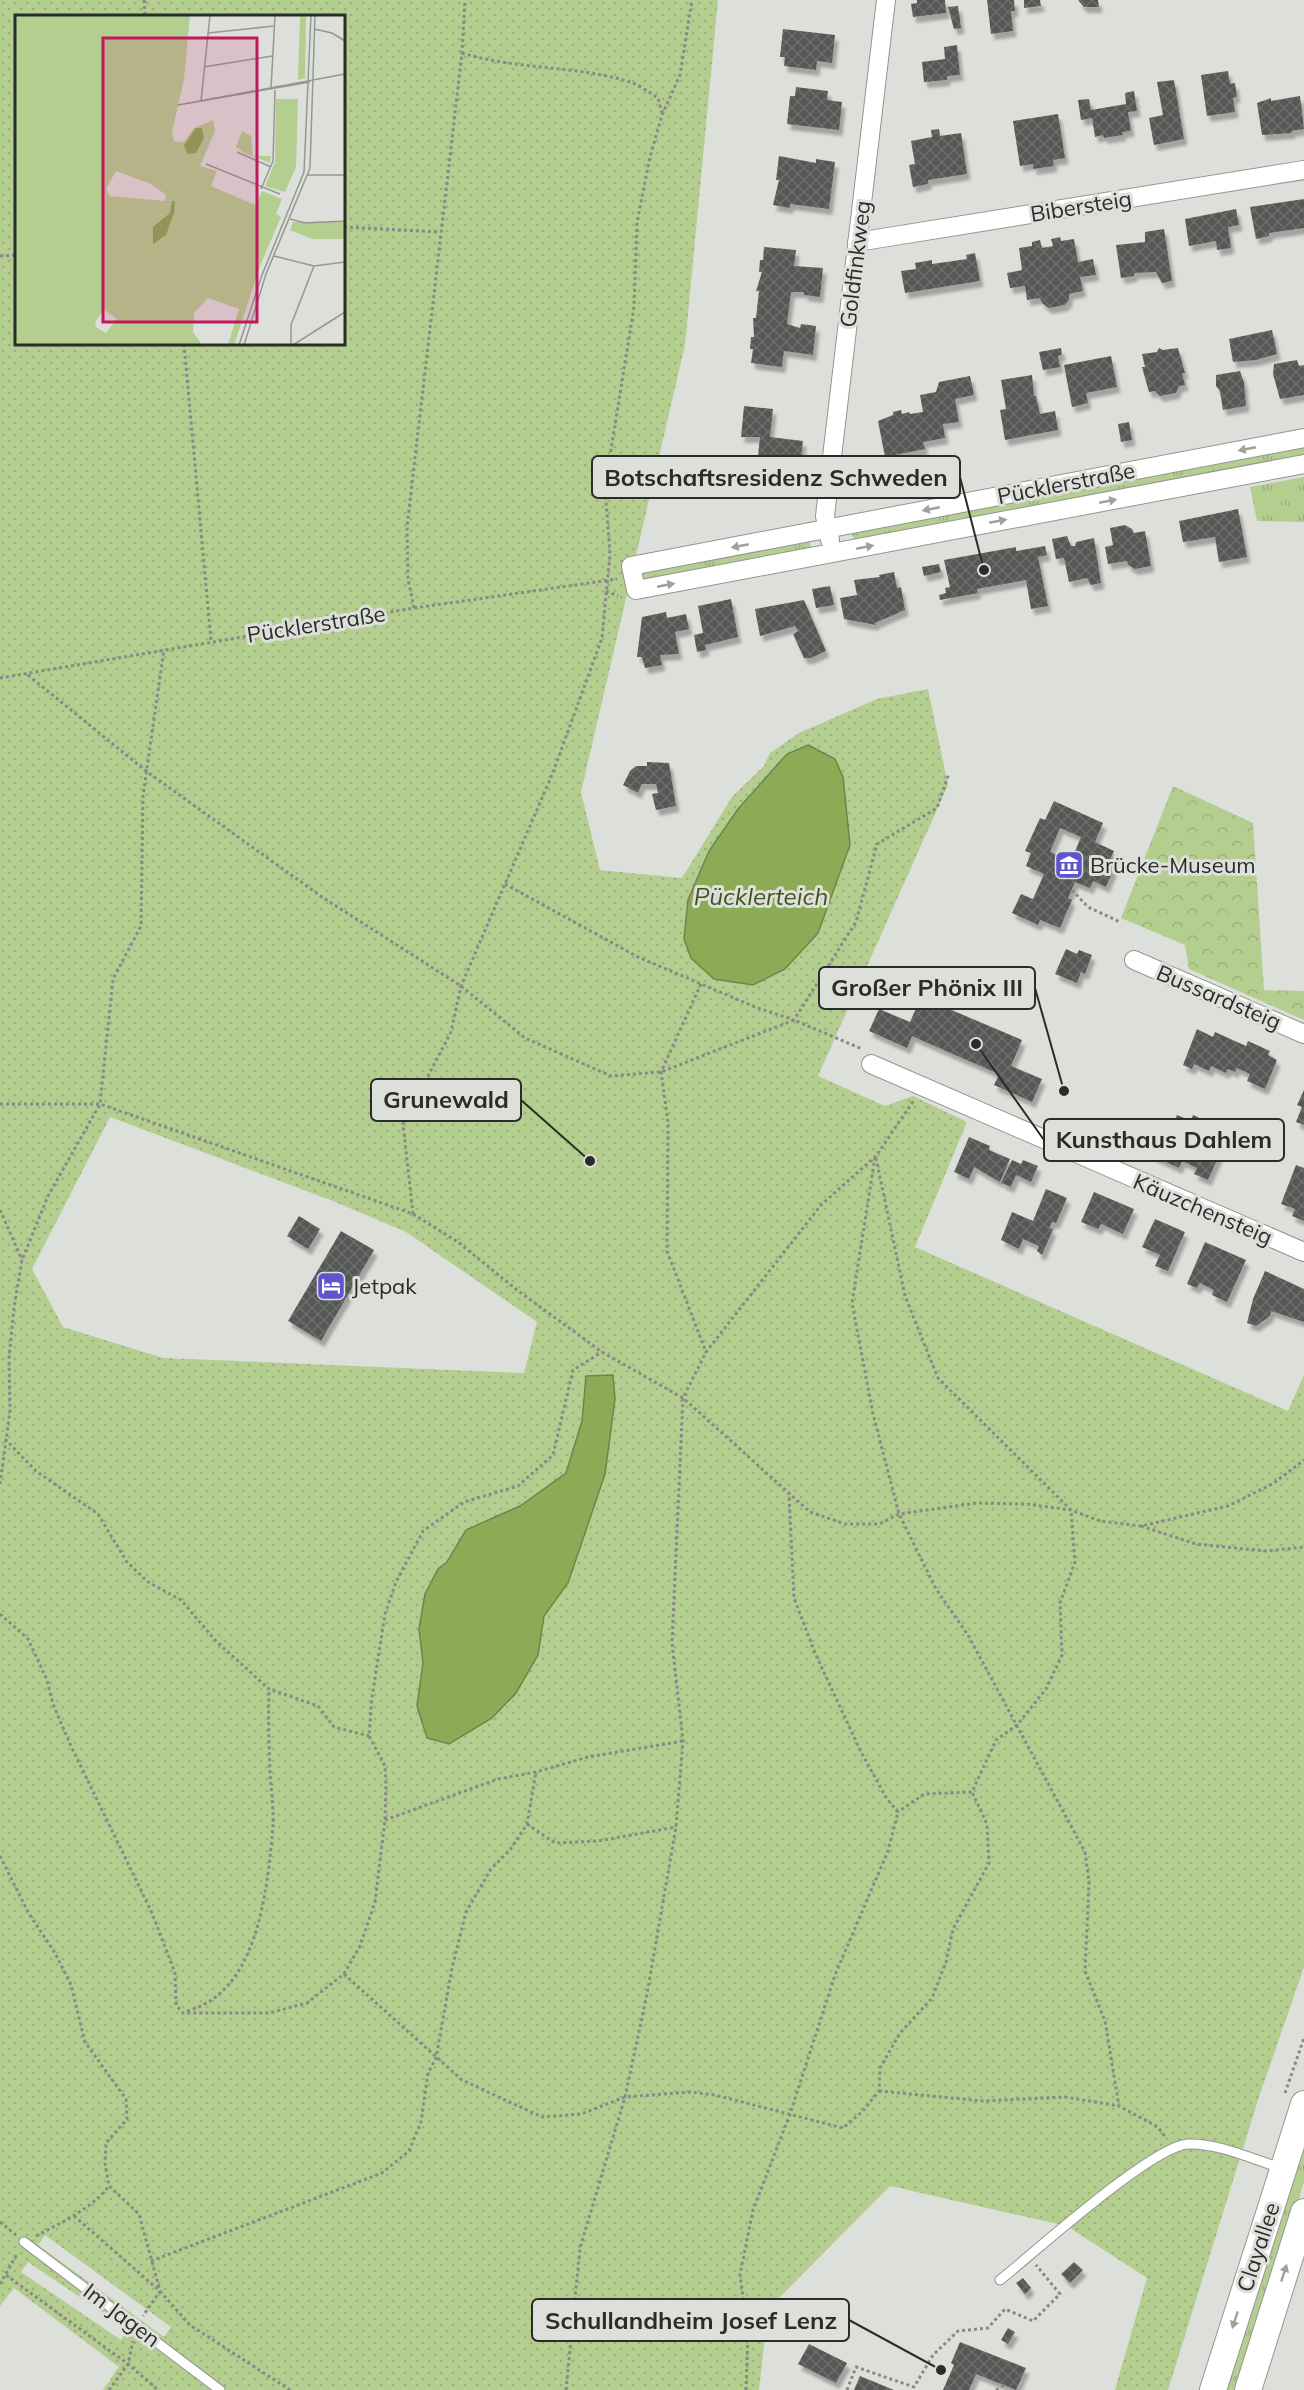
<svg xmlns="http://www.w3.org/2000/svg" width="1304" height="2390" font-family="Mulish,sans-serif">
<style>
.grass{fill:url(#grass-tufts)}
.forest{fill:url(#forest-crowns)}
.park{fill:url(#park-dots);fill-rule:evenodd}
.water{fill:#8bab57;stroke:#6e854a;stroke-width:1.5}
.building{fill:url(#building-cross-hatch);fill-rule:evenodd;filter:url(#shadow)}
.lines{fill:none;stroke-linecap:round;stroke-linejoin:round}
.lane-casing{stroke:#949592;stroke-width:11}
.street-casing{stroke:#949592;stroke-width:20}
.secondary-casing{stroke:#949592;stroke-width:28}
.path{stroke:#888986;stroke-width:3;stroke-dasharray:3 3;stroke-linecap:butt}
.lane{stroke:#fff;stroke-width:9}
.street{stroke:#fff;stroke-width:18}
.secondary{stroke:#fff;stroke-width:26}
.oneway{fill:#a0a09f}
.labels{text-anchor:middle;stroke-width:6;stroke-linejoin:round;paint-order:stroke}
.street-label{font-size:22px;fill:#2b2c2a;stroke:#dddfdb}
.poi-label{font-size:22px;fill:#2b2c2a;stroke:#dddfdb;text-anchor:start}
.water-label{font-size:24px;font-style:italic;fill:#405519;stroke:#dddfdb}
.inset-road{fill:none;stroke:#969794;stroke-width:1.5}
.view{fill:#c2185b;fill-opacity:0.15;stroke:#c2185b;stroke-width:3}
.inset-edge{fill:none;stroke:#2b2c2a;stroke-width:3}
.leader{fill:none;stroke:#2b2c2a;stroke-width:2}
.callout-dot{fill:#2b2c2a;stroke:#dddfdb;stroke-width:2}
.callout{fill:#dddfdb;stroke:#2b2c2a;stroke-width:2}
.callout-label{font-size:24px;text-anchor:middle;font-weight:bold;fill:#2b2c2a}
</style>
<defs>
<pattern id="grass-tufts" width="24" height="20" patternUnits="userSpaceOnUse" patternTransform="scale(1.5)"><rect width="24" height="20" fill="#b4ce90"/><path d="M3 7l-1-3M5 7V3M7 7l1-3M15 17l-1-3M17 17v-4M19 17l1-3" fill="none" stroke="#9bb17c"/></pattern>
<pattern id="forest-crowns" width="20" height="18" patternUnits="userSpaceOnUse" patternTransform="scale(1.5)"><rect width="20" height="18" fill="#b4ce90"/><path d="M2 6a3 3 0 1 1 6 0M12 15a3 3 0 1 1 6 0" fill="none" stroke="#9bb17c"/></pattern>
<pattern id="park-dots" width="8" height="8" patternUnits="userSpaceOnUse" patternTransform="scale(1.5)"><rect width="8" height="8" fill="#b4ce90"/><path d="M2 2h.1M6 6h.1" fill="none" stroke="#9bb17c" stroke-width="1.8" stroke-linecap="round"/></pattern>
<pattern id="building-cross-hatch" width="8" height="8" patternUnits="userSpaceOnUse" patternTransform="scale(1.5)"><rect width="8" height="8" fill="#575956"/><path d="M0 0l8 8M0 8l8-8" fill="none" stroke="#6c6e6b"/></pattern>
<filter id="shadow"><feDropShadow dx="3.5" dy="6" stdDeviation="1.5" flood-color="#0004"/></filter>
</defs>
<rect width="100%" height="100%" fill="#dddfdb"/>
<path class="grass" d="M1304 445V456L855 541 851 533Z
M1304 477V522L1257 521 1250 487Z
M809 539 811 549 644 580 642 570Z
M1304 2132V2182L1238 2390H1222Z"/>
<path class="forest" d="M1173 786 1253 823 1264 990 1304 991V1020L1189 969 1185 945 1121 918Z"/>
<path class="park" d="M0 0H718L685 345 581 792 600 870 682 878 732 797 764 766 770 753 799 733 877 699 928 689 948 785 818 1076 885 1106 913 1096 967 1122 915 1247 1288 1411 1304 1375V1967L1258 2100 1168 2390H1115L1147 2278 1067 2226 890 2186 768 2309 759 2390H103L119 2367 14 2288 0 2306ZM16 16H344V344H16ZM110 1117 333 1201 406 1232 537 1322 524 1373 163 1358 63 1327 32 1269ZM45 2235 171 2327 164 2337 38 2245ZM28 2262 127 2329 121 2340 21 2272Z"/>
<path class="water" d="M808 745 835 759 843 777 850 845 818 933 785 969 753 985 714 979 691 958 684 939 688 900 709 851 738 809 787 754Z
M613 1375 615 1399 605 1474 568 1583 544 1616 538 1655 516 1693 492 1718 449 1744 427 1738 417 1706 423 1663 419 1629 425 1594 438 1569 447 1562 466 1530 520 1506 566 1473 582 1421 586 1376Z"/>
<path class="building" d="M917 0H945L946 13 913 17 911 4 917 3Z
M987 0H1014L1015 11H1011L1013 31 991 34Z
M1024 0H1040L1041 6 1024 8Z
M1078 0H1098L1099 7H1084Z
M958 6 961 28 954 29 948 7Z
M783 29 835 35 832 63 817 61 816 70 784 66 785 57H780Z
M957 45 960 75 947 76V80L924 82 922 62 945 59 944 47Z
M1228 71 1230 84 1235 83 1237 97 1233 98 1235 112 1207 116 1201 75Z
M1174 80 1184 139 1154 145 1149 118 1163 115 1157 82Z
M796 87 828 91 827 100 842 102 839 130 787 124 790 96H795Z
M1134 91 1137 111 1128 112 1131 131 1122 132 1123 135 1104 138 1103 135 1095 137 1092 118 1081 120 1078 100 1089 99 1091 110 1126 104 1125 93Z
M1300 96 1304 129 1291 131 1292 133 1262 135 1257 103 1271 98V101Z
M1058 114 1065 158 1053 160 1054 166 1033 169V164L1020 166 1013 121Z
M939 129 940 136 961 133 967 174 928 180V184L913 187 909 165 915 164 911 141 932 137 931 130Z
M779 156 816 163V159L835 162 829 209 790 204V208L773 205 779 180H776Z
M1304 199V228L1269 233V236L1256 239 1250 207Z
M1236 209 1239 225 1228 227 1231 248 1217 250 1216 241 1189 246 1185 219Z
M1164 229 1172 281 1162 283 1156 272 1134 273V276L1121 278 1116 245 1145 242V232Z
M1060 237 1061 241 1074 239 1078 262 1093 259 1096 275 1080 277 1083 291 1069 294V300L1065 305 1049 308 1042 303 1040 298 1027 300 1025 286 1010 288 1007 273 1022 270 1019 248 1032 246V242L1040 240 1042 248 1053 246 1051 239Z
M764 247 796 250 794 266 823 268 820 297 804 295V292H791L787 324 800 328 801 324 816 326 813 355 784 351 782 367 751 363 753 349H750L751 337H754L753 318H756L759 291H756L762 272H759L760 260H763Z
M975 253 980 281 905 293 901 271 916 269 915 263 932 260V264L967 259 966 255Z
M1272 330 1277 354 1256 360 1233 362 1229 339Z
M1061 348 1062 355 1058 356 1060 367 1043 370 1039 352Z
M1159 348 1163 350 1178 348 1185 373H1182L1185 385 1179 386 1176 393 1160 396 1155 391 1149 392 1142 367H1145L1142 354 1157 352Z
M1111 356 1117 387 1086 393 1088 403 1072 407 1064 365Z
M1297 360 1299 366 1304 365V395L1280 399 1273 374 1274 364Z
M1240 371 1244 383 1246 406 1223 410 1220 391 1216 386V375Z
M1032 375 1034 396H1036L1040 414 1055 411 1058 430 1005 440 1000 410 1006 409 1001 380Z
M970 376 974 395 955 399 959 422 943 424 945 438 923 442 925 449 885 457 878 421 893 415V412L901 410 902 414 909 412 910 414 923 412 920 395 936 392 939 382Z
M744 406 773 409 770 437 803 441 801 458 795 457V461L787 460 784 487 755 484 760 437H741Z
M1129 422 1132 440 1121 442 1118 424Z
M1238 509 1247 557 1219 562 1215 537 1183 542 1179 521Z
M1125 525 1132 529 1134 533 1145 531 1151 566 1135 569 1128 565 1127 561 1108 564 1105 547 1113 545 1110 528Z
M1067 536 1071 546H1075L1076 542 1094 538 1101 583 1091 585 1087 578 1069 582 1064 558 1056 559 1052 539Z
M1045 546 1047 555 1038 557 1048 606 1031 609 1026 580 977 589 978 593 940 600 939 595 946 593 945 588 950 587 944 560 1016 547V551Z
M939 564 941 572 924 576 922 567Z
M894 572 897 588 901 587 905 610 875 623 876 625 844 619 840 598 857 595 854 580 880 577 879 575Z
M830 586 834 605 816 608 812 589Z
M731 599 738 637 705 645 706 650 697 652 694 635 703 633 698 606Z
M804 600 826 651 811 658H804L793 634 798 631 795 626 760 636 755 609Z
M666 612 667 618 686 614 689 629 675 632 679 654 660 655 662 665 645 668 642 657H637L642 617Z
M647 762 669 763 676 806 656 810 652 794 658 793 656 784H642L638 793 623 785 630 771 636 766H647Z
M1054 801 1103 823 1095 842 1114 851 1109 863 1115 866 1106 887 1093 881 1090 888 1075 882 1068 898 1072 900 1060 928 1040 920 1038 925 1012 913 1021 894 1033 899 1044 874 1026 866 1031 853 1025 851 1040 818 1045 820ZM1060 828 1081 837 1071 861 1050 852Z
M1066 949 1077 954 1079 950 1092 955 1085 974 1081 972 1077 983 1055 974Z
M921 997 1022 1040 1011 1066 1042 1079 1032 1102 994 1085 999 1074 955 1055 912 1036 907 1048 869 1031 879 1009 910 1022Z
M1197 1029 1213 1037 1215 1032 1246 1046 1248 1041 1270 1051 1268 1055 1277 1060 1265 1089 1247 1081 1250 1074 1237 1068 1235 1072 1228 1069 1226 1073 1211 1066 1209 1071 1194 1064 1192 1069 1183 1065Z
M1304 1090V1125L1296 1122 1302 1107 1297 1105Z
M1177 1115 1191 1121 1193 1115 1222 1128 1214 1148 1221 1151 1208 1180 1194 1174 1197 1168 1182 1161 1179 1168 1151 1155 1164 1126 1170 1129Z
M969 1137 990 1146 989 1150 1010 1159 1000 1182 974 1167 969 1179 954 1172Z
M1012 1160 1021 1164 1023 1160 1038 1166 1031 1182 1016 1175 1011 1187 1001 1183Z
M1296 1165 1304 1168V1221L1292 1216 1295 1209 1281 1204Z
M1046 1189 1067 1198 1056 1223 1052 1222 1049 1228 1053 1229 1042 1255 1037 1251 1039 1246 1023 1239 1019 1249 1001 1240 1012 1212 1033 1221Z
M1094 1192 1134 1209 1123 1234 1101 1224 1098 1229 1081 1222Z
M299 1216 320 1229 308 1249 287 1236Z
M1155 1219 1185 1232 1168 1271 1155 1266 1160 1255 1142 1247Z
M341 1231 374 1250 321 1341 288 1321Z
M1205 1242 1246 1260 1227 1302 1212 1295 1214 1290 1200 1283 1197 1288 1187 1284Z
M1265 1271 1304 1289V1322L1271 1311 1270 1316 1256 1326 1247 1323 1253 1299Z
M1074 2262 1083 2270 1070 2283 1061 2274Z
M1023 2278 1031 2288 1025 2294 1016 2283Z
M1008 2328 1015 2332 1008 2344 1001 2340Z
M960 2342 1026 2368 1016 2390 976 2374 969 2390H943L954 2365 951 2363Z
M809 2344 847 2363 836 2383 798 2364Z
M860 2376 894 2390H854Z"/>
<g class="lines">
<g class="lane-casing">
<path id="lane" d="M24 2242 220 2390
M1000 2280C1034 2253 1152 2146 1188 2144 1218 2143 1252 2159 1281 2168"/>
</g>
<g class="street-casing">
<path id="street" d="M857 242 1304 170
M1304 438 631 566 636 590 1304 464
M830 540 825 516 886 0
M1134 960 1304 1034
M871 1064 1304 1252"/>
</g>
<g class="secondary-casing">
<path id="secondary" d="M1213 2390 1304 2104
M1248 2390 1304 2212"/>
</g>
<path class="path" d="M144 0 145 16
M462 53C516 70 576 65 630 82 639 85 649 92 658 98L662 113
M344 227 440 232
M0 256 16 255
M184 344 211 641
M606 591 618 596
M414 608 408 579 407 527 462 53 465 0
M28 675 146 771 322 897 461 986 525 1038 611 1076 661 1072 794 1020 862 1049
M0 678 414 608 617 579
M505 884 638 957 755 1007 794 1020 856 922 877 844 937 808 949 773
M1072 890 1088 907 1120 922
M701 984 661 1072 668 1122 667 1251 706 1352
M0 1104H100L413 1214 458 1242 517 1290 602 1352 683 1398 810 1512 845 1524H879L899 1514 977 1503 1026 1504 1071 1510 1100 1521 1141 1526 1228 1506 1274 1483 1304 1460
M875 1157 852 1303 873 1414 899 1514 936 1589 968 1635 1085 1852 1089 1882 1085 1971 1105 2021 1119 2106 1158 2127 1166 2138
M876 1158 905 1296 938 1378 1071 1510 1075 1562 1060 1603 1062 1655 1046 1689 1017 1725 996 1740 972 1792 924 1794 898 1812
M0 1210 22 1260
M413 1214 403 1124 451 1032 461 986 552 775 602 638 610 554 605 487 634 307 637 222 650 157 662 115 680 75 692 0
M5 1439 36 1471 98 1514 127 1562 148 1582 181 1600 216 1641 269 1689 318 1706 334 1727 369 1736
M0 1484 10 1411 9 1359 14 1307 22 1260 48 1196 100 1104 113 979 141 926 143 796 164 649
M1141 1526 1196 1544 1266 1551 1304 1547
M0 1614 28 1639 47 1680 53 1704 70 1744 152 1913 175 1973 176 2005 183 2013H269L307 2003 344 1974 360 1946 375 1902 385 1820 386 1785 385 1766 369 1736 372 1697 385 1614 396 1582 423 1531 464 1502 518 1486 553 1455 573 1370 602 1352
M385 1820 498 1779 536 1772 588 1757 683 1741
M527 1824 555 1843 598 1841 676 1827
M0 1856 28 1912 55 1953 71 1985 85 2042 126 2099 127 2119 106 2143 105 2163 109 2186 139 2214 160 2291 143 2316
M344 1974 462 2080 542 2117 581 2114 625 2097 690 2092 715 2095 843 2128 862 2112 879 2091 880 2068 900 2033 932 1998 946 1962 953 1929 989 1863 987 1824 972 1792
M187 2011C259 1992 267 1889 273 1827 274 1809 271 1790 270 1772 269 1744 268 1717 269 1689
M879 2091 983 2101 1065 2097 1119 2106
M1285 2093 1304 2038
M74 2216 160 2291 190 2325 290 2390
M0 2222 16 2235
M36 2236C62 2222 90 2210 109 2186
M151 2261 382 2173 409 2151 421 2122 428 2073 436 2058 452 1968 466 1912 491 1869 510 1850 527 1824 536 1772
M6 2275 128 2364 158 2390
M0 2284 17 2254
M109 2390 128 2364 133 2341
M566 2390 580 2248 625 2097 647 1994 676 1827 683 1741 672 1643 683 1398 706 1352 821 1205 876 1156 914 1100
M746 2390 748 2333 740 2275 753 2210 790 2114 835 1975 888 1851 898 1812 887 1799 861 1752 815 1653 794 1598 789 1494
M847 2390 856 2367 914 2387 933 2355 958 2331 988 2328 1005 2309 1033 2321 1060 2294 1036 2265
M996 2390 1004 2385"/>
<use href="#lane" class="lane"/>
<use href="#street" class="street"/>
<use href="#secondary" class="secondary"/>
</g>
<defs><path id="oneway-solid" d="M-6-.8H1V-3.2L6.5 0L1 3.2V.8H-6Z" transform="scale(1.5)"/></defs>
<g class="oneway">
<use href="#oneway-solid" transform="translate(1247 449) rotate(169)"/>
<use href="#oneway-solid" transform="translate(1108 501) rotate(-11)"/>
<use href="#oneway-solid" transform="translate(931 509) rotate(169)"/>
<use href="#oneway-solid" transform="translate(998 521) rotate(-11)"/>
<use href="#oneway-solid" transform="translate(740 546) rotate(169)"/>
<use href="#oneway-solid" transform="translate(865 547) rotate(-11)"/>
<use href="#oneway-solid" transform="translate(666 585) rotate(-11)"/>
<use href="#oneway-solid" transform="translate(1284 2273) rotate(-72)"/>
<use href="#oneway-solid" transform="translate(1235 2320) rotate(108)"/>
</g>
<defs>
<g id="museum-square" transform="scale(1.5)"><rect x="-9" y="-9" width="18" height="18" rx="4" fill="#5f54cd" stroke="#dddfdb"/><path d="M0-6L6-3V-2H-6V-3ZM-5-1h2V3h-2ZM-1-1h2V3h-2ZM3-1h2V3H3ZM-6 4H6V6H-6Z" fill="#fff"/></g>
<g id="hotel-square" transform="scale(1.5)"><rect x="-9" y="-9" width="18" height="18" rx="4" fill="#5f54cd" stroke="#dddfdb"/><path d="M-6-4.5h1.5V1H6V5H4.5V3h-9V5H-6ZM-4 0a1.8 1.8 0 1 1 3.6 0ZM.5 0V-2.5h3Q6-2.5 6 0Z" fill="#fff"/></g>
</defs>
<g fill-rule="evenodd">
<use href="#museum-square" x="1069" y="865"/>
<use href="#hotel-square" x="331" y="1286"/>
</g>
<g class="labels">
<g class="street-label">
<text transform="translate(1081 206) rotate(-9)" y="8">Bibersteig</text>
<text transform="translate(855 264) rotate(-83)" y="8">Goldfinkweg</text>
<text transform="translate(1066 483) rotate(-11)" y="8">Pücklerstraße</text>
<text transform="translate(316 624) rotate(-9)" y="8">Pücklerstraße</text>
<text transform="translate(1219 997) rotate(23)" y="8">Bussardsteig</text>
<text transform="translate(1203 1209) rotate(23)" y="8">Käuzchensteig</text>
<text transform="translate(1258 2247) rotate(-72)" y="8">Clayallee</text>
<text transform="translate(122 2315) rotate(37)" y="8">Im Jagen</text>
</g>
<g class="poi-label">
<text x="1090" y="873">Brücke-Museum</text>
<text x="352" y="1294">Jetpak</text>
</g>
<g class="water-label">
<text x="761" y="905">Pücklerteich</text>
</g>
</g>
<g transform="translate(15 15)">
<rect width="330" height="330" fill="#dddfdb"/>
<path d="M285 0H291L290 63 283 65Z" fill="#b4ce90"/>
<path d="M227 116 236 121 238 141H256L255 148 229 138 221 132Z" fill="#b4ce90"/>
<path d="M0 0H175L169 64 157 117 159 126 169 127 179 113 198 105 200 116 185 151 202 156 196 171 240 190 247 176 267 184 261 199 266 202 245 251 219 330H213L224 294 193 283 179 298 178 317 187 330H0ZM101 156 136 169 151 180 150 186 95 181 91 174ZM89 295 102 304 91 318 81 312 80 307ZM261 84H283L281 152 270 177 250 171 260 147ZM330 206V224H297L275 215 278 207Z" fill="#b4ce90" fill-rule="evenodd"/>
<path d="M181 113H187L189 123 181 138 172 139 169 130ZM157 186H160L159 198 151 220 138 229V212L155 198Z" fill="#8bab57"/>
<path class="inset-road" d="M299 14 317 18 330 26M193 18 259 11M189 52 257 41M295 67 163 90 330 59M256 74 260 0M186 86 195 0M222 137 256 152M191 149 265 179M292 160H330M246 174 258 146 260 75M275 204 290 208 330 206M259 241 299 251 330 247M224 330 247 260 289 157 296 0M229 330 251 259 295 153 300 0M276 330V310L299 251M278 330 330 297"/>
<path class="view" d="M88 23H242V307H88Z"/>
<rect width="330" height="330" class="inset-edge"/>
</g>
<path class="leader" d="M984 570L960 477M1064 1091L1035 988M590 1161L521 1100M976 1044L1044 1140M941 2370L849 2320"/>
<g class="callout-dot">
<circle cx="984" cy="570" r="6"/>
<circle cx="1064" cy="1091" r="6"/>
<circle cx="590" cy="1161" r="6"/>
<circle cx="976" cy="1044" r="6"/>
<circle cx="941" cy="2370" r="6"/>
</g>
<g class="callout">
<rect x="592" y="456" width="368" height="42" rx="6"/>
<rect x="819" y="967" width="216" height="42" rx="6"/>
<rect x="371" y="1079" width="150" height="42" rx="6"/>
<rect x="1044" y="1119" width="240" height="42" rx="6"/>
<rect x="532" y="2299" width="317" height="42" rx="6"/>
</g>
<g class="callout-label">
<text x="776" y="486">Botschaftsresidenz Schweden</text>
<text x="927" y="996">Großer Phönix III</text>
<text x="446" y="1108">Grunewald</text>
<text x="1164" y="1148">Kunsthaus Dahlem</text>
<text x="691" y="2329">Schullandheim Josef Lenz</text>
</g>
</svg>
